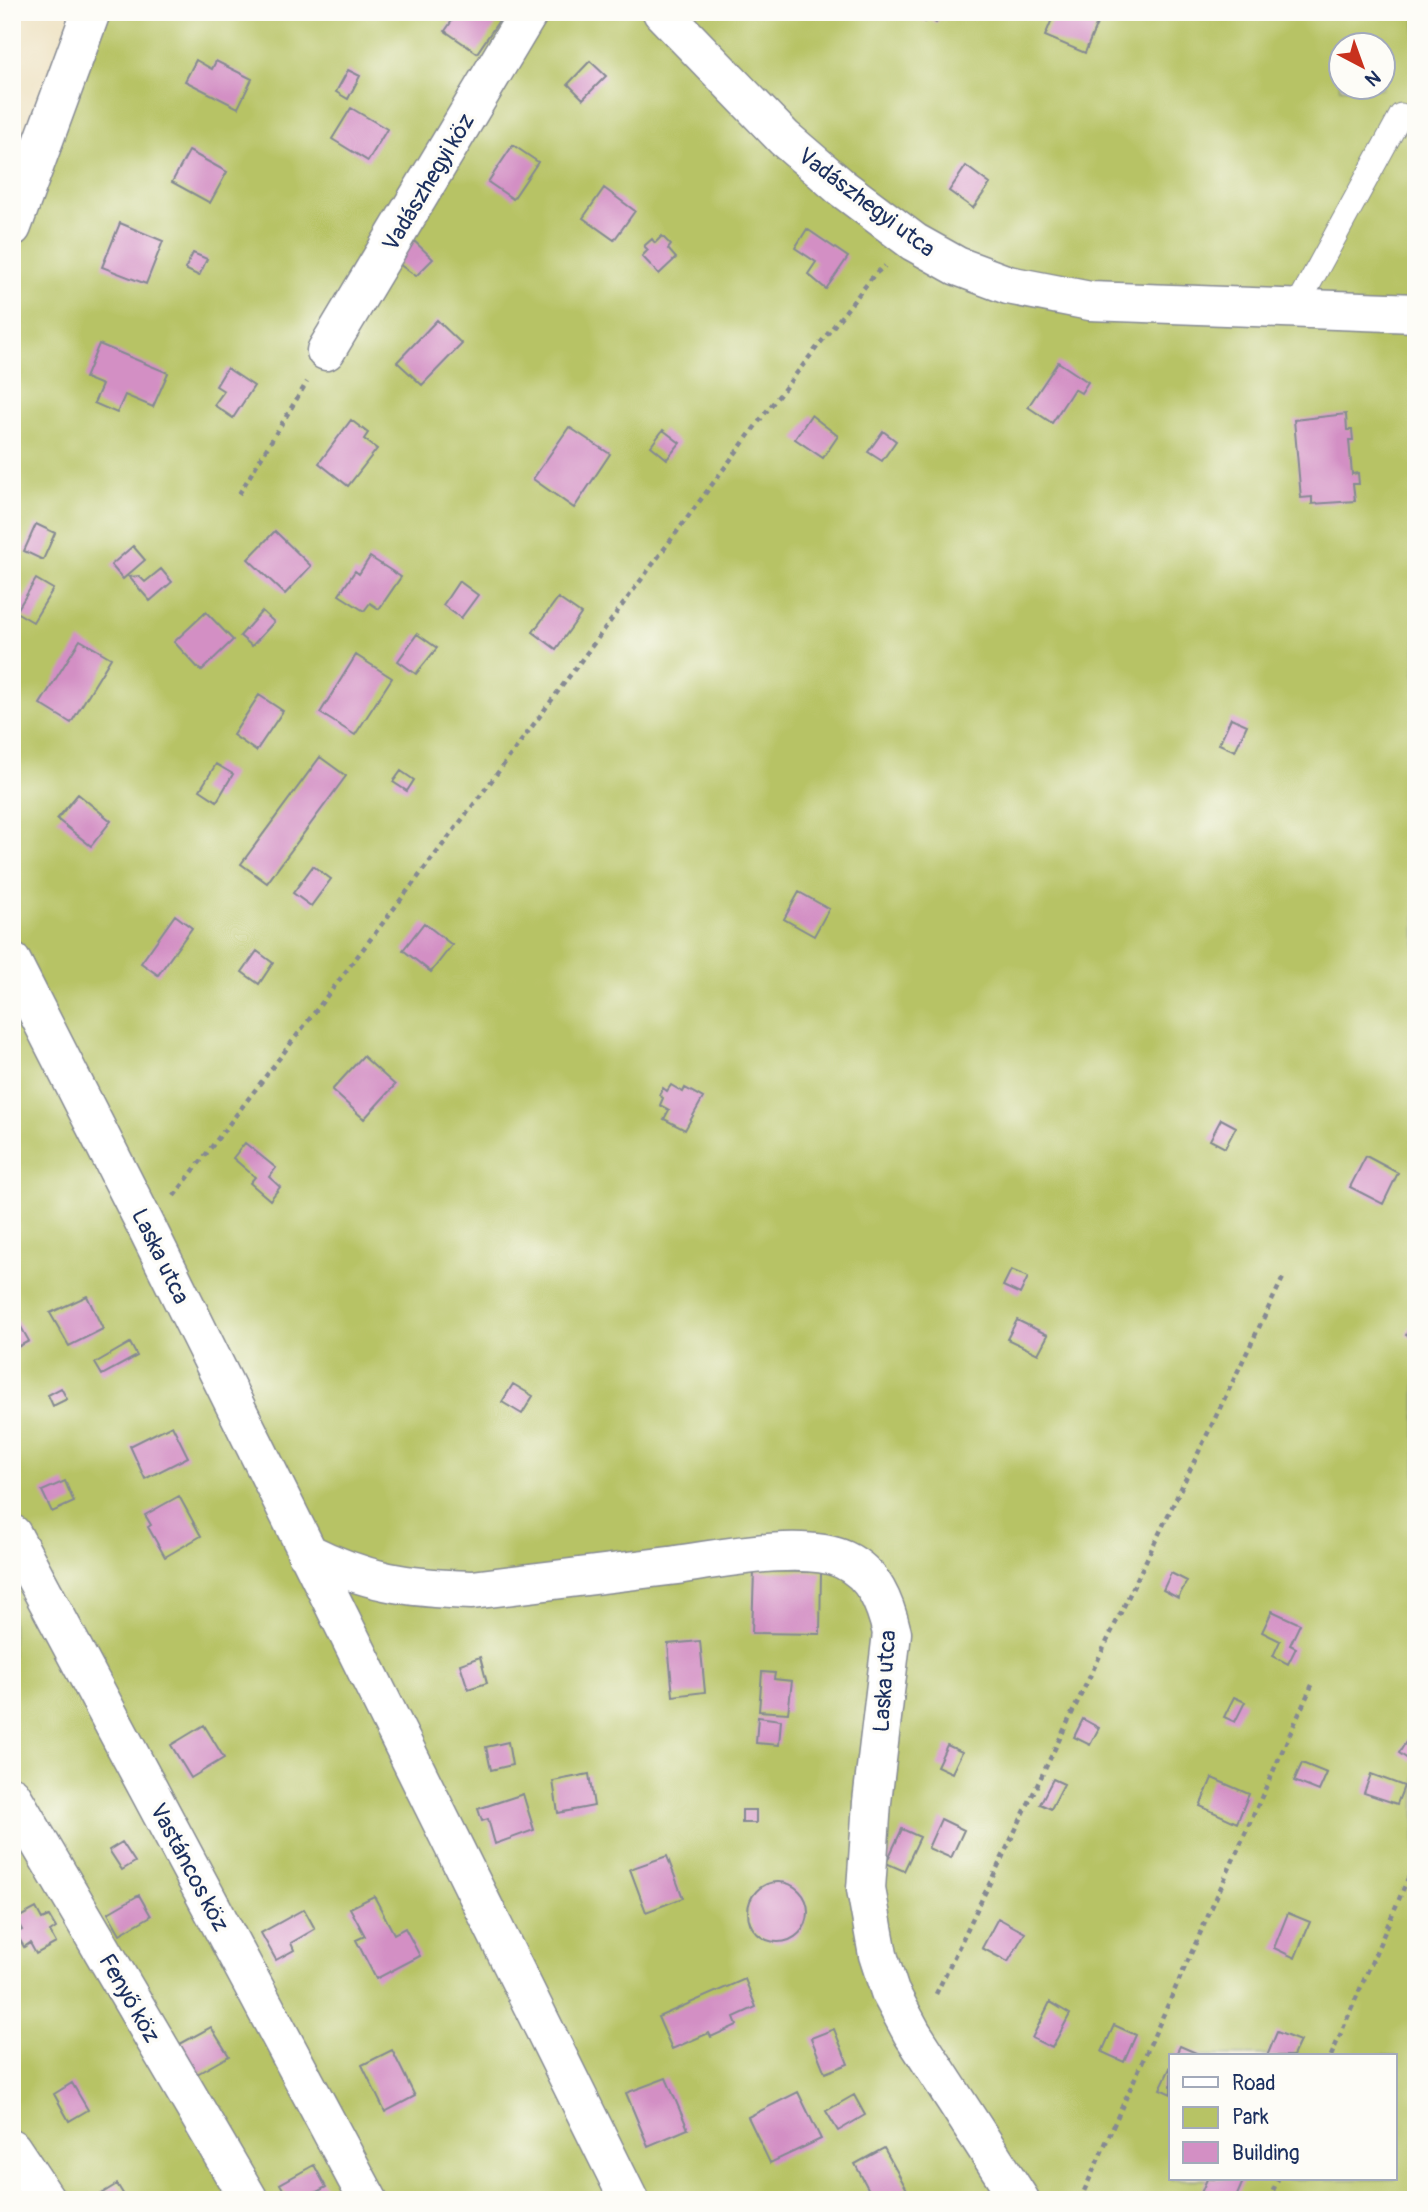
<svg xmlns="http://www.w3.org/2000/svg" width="1428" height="2212" font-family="Pangolin,sans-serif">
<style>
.green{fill:#b7c365;stroke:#697962;stroke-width:2;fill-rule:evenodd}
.building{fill:#d38fc4}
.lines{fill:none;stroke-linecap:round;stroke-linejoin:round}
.lane-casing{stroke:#858992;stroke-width:25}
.street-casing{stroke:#858992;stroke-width:41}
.path{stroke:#858992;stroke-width:4.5;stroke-dasharray:5 5;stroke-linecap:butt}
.lane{stroke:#fff;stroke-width:23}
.street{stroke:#fff;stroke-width:38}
.labels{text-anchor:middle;stroke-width:7;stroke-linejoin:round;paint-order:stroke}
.street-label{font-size:23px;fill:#1b2f5e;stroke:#fdfcf7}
</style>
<rect width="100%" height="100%" fill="#fdfcf7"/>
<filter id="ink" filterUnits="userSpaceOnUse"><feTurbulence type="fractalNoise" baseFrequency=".0143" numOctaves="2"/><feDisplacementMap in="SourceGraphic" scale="14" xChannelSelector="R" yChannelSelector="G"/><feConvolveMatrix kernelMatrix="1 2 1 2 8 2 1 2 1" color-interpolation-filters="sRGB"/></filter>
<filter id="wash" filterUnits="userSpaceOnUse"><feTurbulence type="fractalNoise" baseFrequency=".00686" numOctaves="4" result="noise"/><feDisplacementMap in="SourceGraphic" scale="28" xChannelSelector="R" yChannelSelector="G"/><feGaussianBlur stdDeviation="1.57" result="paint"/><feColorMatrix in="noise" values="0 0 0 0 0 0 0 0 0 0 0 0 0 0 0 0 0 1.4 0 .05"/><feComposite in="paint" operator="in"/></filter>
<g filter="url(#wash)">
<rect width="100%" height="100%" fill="#efe3c5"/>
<path class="green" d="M91 12H1416V2200H12V227ZM1340 46H1382V88H1340ZM1171 2056H1395V2179H1171Z"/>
<g id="blocks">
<path class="building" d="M458 12H498L502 16 477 53 445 31Z
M913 12H944L936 23 929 18 925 22Z
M1055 12H1076L1098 21 1085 53 1045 36Z
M196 60 212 69 216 61 252 79 238 108 185 81Z
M590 61 606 76 583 99 568 84Z
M348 70 360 76 348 99 336 92Z
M351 108 387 129 368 161 332 139Z
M513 145 538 162 513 199 488 182Z
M189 151 227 172 210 203 172 182Z
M966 166 990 184 973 208 949 191Z
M604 188 635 211 614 240 583 218Z
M120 223 163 241 146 284 102 267Z
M807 229 848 257 826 289 808 274 816 262 795 248Z
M408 235 433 259 416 276 393 260Z
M662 236 671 245 668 249 676 258 659 274 642 256 648 250 644 246 652 239 655 243Z
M193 253 207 259 199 276 185 269Z
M437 320 462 344 422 385 397 362Z
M99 344 168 373 153 407 125 395 117 413 94 403 102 385 85 378Z
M1058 362 1088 382 1081 393 1074 389 1052 423 1028 407Z
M227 368 254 386 233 418 214 405 224 391 216 386Z
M1346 414 1347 430H1352L1353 440H1349L1352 474 1358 473 1359 484H1353L1355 501 1312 504V497L1301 498 1294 420Z
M811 415 838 436 823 458 795 439Z
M351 420 368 433 364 439 377 449 348 486 319 463Z
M569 427 610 454 574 508 533 479Z
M663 430 680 443 667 459 651 446Z
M883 431 896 441 882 461 868 452Z
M36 524 55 533 43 560 24 551Z
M275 531 311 566 285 594 248 559Z
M133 546 145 560 123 579 111 565Z
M370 557 401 577 379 609 370 603 364 611 339 595 355 571 359 574Z
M161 569 172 582 150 601 129 577 139 576 145 582Z
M36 579 53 589 33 622 16 612Z
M459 581 478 595 461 618 443 605Z
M558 598 581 614 556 649 533 632Z
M262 611 274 622 252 646 240 636Z
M206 612 233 640 201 671 174 642Z
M417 634 437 648 416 674 398 661Z
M80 640 111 658 71 723 40 704Z
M356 655 392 678 355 735 320 713Z
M259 695 283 711 256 751 233 735Z
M1231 718 1247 725 1235 751 1219 744Z
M320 757 346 776 267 883 241 864Z
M216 764 233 774 217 801 200 790Z
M401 771 414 780 407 791 393 782Z
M78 794 111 821 91 846 57 819Z
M313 866 331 879 311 906 293 893Z
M799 892 829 909 814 936 784 919Z
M175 915 192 928 158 975 141 963Z
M424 923 452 945 431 972 403 950Z
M257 951 273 963 259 984 242 972Z
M363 1056 395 1085 364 1119 332 1090Z
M671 1085 683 1092 685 1088 703 1098 685 1130 664 1119 669 1110 660 1105 663 1098 659 1095 663 1088 667 1091Z
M1221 1119 1236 1127 1225 1148 1210 1140Z
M245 1143 276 1168 269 1177 280 1187 270 1200 250 1183 255 1177 233 1158Z
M1366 1156 1398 1173 1383 1204 1350 1187Z
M1011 1270 1028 1277 1020 1294 1003 1286Z
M87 1296 103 1329 69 1346 50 1313Z
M1416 1315V1340L1406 1335Z
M17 1320 29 1341 12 1350V1323Z
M1017 1320 1048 1335 1038 1354 1007 1339Z
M130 1343 137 1356 102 1375 95 1363Z
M513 1384 533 1396 522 1414 502 1402Z
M61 1388 67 1399 53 1406 48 1395Z
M172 1425 188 1457 145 1479 130 1446Z
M65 1481 74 1502 52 1512 42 1491Z
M179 1496 201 1536 165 1557 148 1527 151 1525 145 1515Z
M754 1571 821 1572 820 1634 752 1633Z
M1171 1573 1187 1581 1178 1598 1163 1590Z
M1272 1611 1300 1624 1290 1645 1296 1648 1288 1664 1273 1656 1280 1641 1262 1632Z
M700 1641 705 1692 673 1696 668 1644Z
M480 1657 487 1683 468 1689 460 1664Z
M762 1672 775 1673 774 1679 792 1681 788 1713 759 1711Z
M1234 1697 1245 1702 1235 1722 1224 1717Z
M758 1717 781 1720 779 1745 756 1743Z
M1083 1719 1099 1728 1090 1745 1074 1737Z
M204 1725 224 1758 191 1778 171 1745Z
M1409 1737 1416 1741V1753L1411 1761 1399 1753Z
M508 1742 512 1765 491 1770 486 1747Z
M947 1745 962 1752 952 1773 937 1766Z
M1302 1763 1327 1773 1319 1791 1294 1781Z
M589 1774 594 1806 558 1813 553 1781Z
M1371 1774 1404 1786 1397 1804 1364 1793Z
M1212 1778 1249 1794 1237 1823 1200 1806Z
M1053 1779 1064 1784 1051 1809 1040 1804Z
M523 1794 534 1830 495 1844 488 1819 482 1821 478 1809Z
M742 1810H756V1823H742Z
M941 1819 964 1830 951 1858 928 1848Z
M902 1829 920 1837 904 1871 886 1863Z
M122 1842 135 1862 122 1870 109 1850Z
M667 1856 683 1898 646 1912 630 1869Z
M748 1912a30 30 0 1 1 60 0a30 30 0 1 1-60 0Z
M139 1895 151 1916 120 1934 108 1913Z
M374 1896 394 1934 405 1928 420 1956 376 1979 356 1940 365 1936 350 1908Z
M36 1908 42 1919 49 1916 56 1928 50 1932 56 1943 36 1954 30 1943 24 1947 16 1933 22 1930 16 1919Z
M304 1909 315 1929 291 1943 294 1950 276 1960 261 1933Z
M1288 1913 1310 1922 1295 1958 1274 1948Z
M998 1918 1025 1933 1008 1962 982 1948Z
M745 1979 756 2007 734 2017 737 2025 711 2037 709 2033 672 2049 658 2017Z
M1050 2002 1070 2014 1052 2048 1032 2038Z
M1114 2025 1136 2035 1124 2062 1102 2052Z
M211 2027 229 2056 197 2074 180 2044Z
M834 2029 848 2064 825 2073 811 2038Z
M1277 2032 1300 2041 1293 2056H1267Z
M1180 2046 1203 2056H1175Z
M392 2050 415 2096 385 2112 362 2065Z
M1171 2066V2094L1160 2089Z
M666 2078 688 2129 648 2146 626 2093Z
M72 2083 88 2110 69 2121 54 2094Z
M798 2092 821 2139 770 2163 748 2117Z
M854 2095 865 2115 838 2131 826 2111Z
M884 2148 910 2195 900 2200H874L855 2164Z
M314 2165 326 2187 302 2200H289L280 2184Z
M1207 2179H1244L1235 2200H1198Z
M117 2184 127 2200H91Z"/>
</g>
</g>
<g filter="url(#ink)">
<use href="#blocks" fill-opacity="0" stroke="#858992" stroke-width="2"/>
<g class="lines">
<g class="lane-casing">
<path id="lane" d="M1296 308 1401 115"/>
</g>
<g class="street-casing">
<path id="street" d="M662 12 784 138 842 188 914 242 957 266 1008 285 1090 301 1416 313
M12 227 91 12
M326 351 529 12
M12 962 142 1218 629 2200
M12 1534 368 2200
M306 1552C366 1582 406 1588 472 1590 538 1582 603 1574 669 1566 714 1560 804 1541 844 1560 874 1574 885 1603 892 1633L872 1802 866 1889 878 1955 890 1992 912 2033 1020 2200
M12 1796 249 2200
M12 2149 46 2200"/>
</g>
<path class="path" d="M239 494 307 382
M174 1196 490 783 766 412 874 275 885 266
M936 1994 1283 1278
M1331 2056 1416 1860
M1080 2200 1312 1685
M1269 2200 1278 2179"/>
<use href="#lane" class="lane"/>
<use href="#street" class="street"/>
</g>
</g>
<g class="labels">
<g class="street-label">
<text transform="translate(428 182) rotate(-59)" y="8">Vadászhegyi köz</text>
<text transform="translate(867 202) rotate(37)" y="8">Vadászhegyi utca</text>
<text transform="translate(161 1256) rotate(64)" y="8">Laska utca</text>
<text transform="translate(884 1681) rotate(-86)" y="8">Laska utca</text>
<text transform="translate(190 1867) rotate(62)" y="8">Vastáncos köz</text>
<text transform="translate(130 1998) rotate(60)" y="8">Fenyő köz</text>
</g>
</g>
<rect width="1428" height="2212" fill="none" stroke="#fdfcf7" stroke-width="42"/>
<rect x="1169" y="2054" width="228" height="126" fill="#fdfcf7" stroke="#a3aaba" stroke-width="2"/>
<rect x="1183" y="2077" width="35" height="10" fill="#ffffff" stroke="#a3aaba" stroke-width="2"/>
<text x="1232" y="2090" font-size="21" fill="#1b2f5e">Road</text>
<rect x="1183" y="2107" width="35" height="21" fill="#b7c365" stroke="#a3aaba" stroke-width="2"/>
<text x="1232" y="2124" font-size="21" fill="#1b2f5e">Park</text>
<rect x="1183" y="2142" width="35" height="21" fill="#d38fc4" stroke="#a3aaba" stroke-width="2"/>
<text x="1232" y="2160" font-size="21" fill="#1b2f5e">Building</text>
<g transform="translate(1362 66) rotate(139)"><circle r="33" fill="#fdfcf7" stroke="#a3aaba" stroke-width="2"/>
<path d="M0-5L12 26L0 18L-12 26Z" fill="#c8321e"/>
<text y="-10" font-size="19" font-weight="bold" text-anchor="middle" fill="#1b2f5e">N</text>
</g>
</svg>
